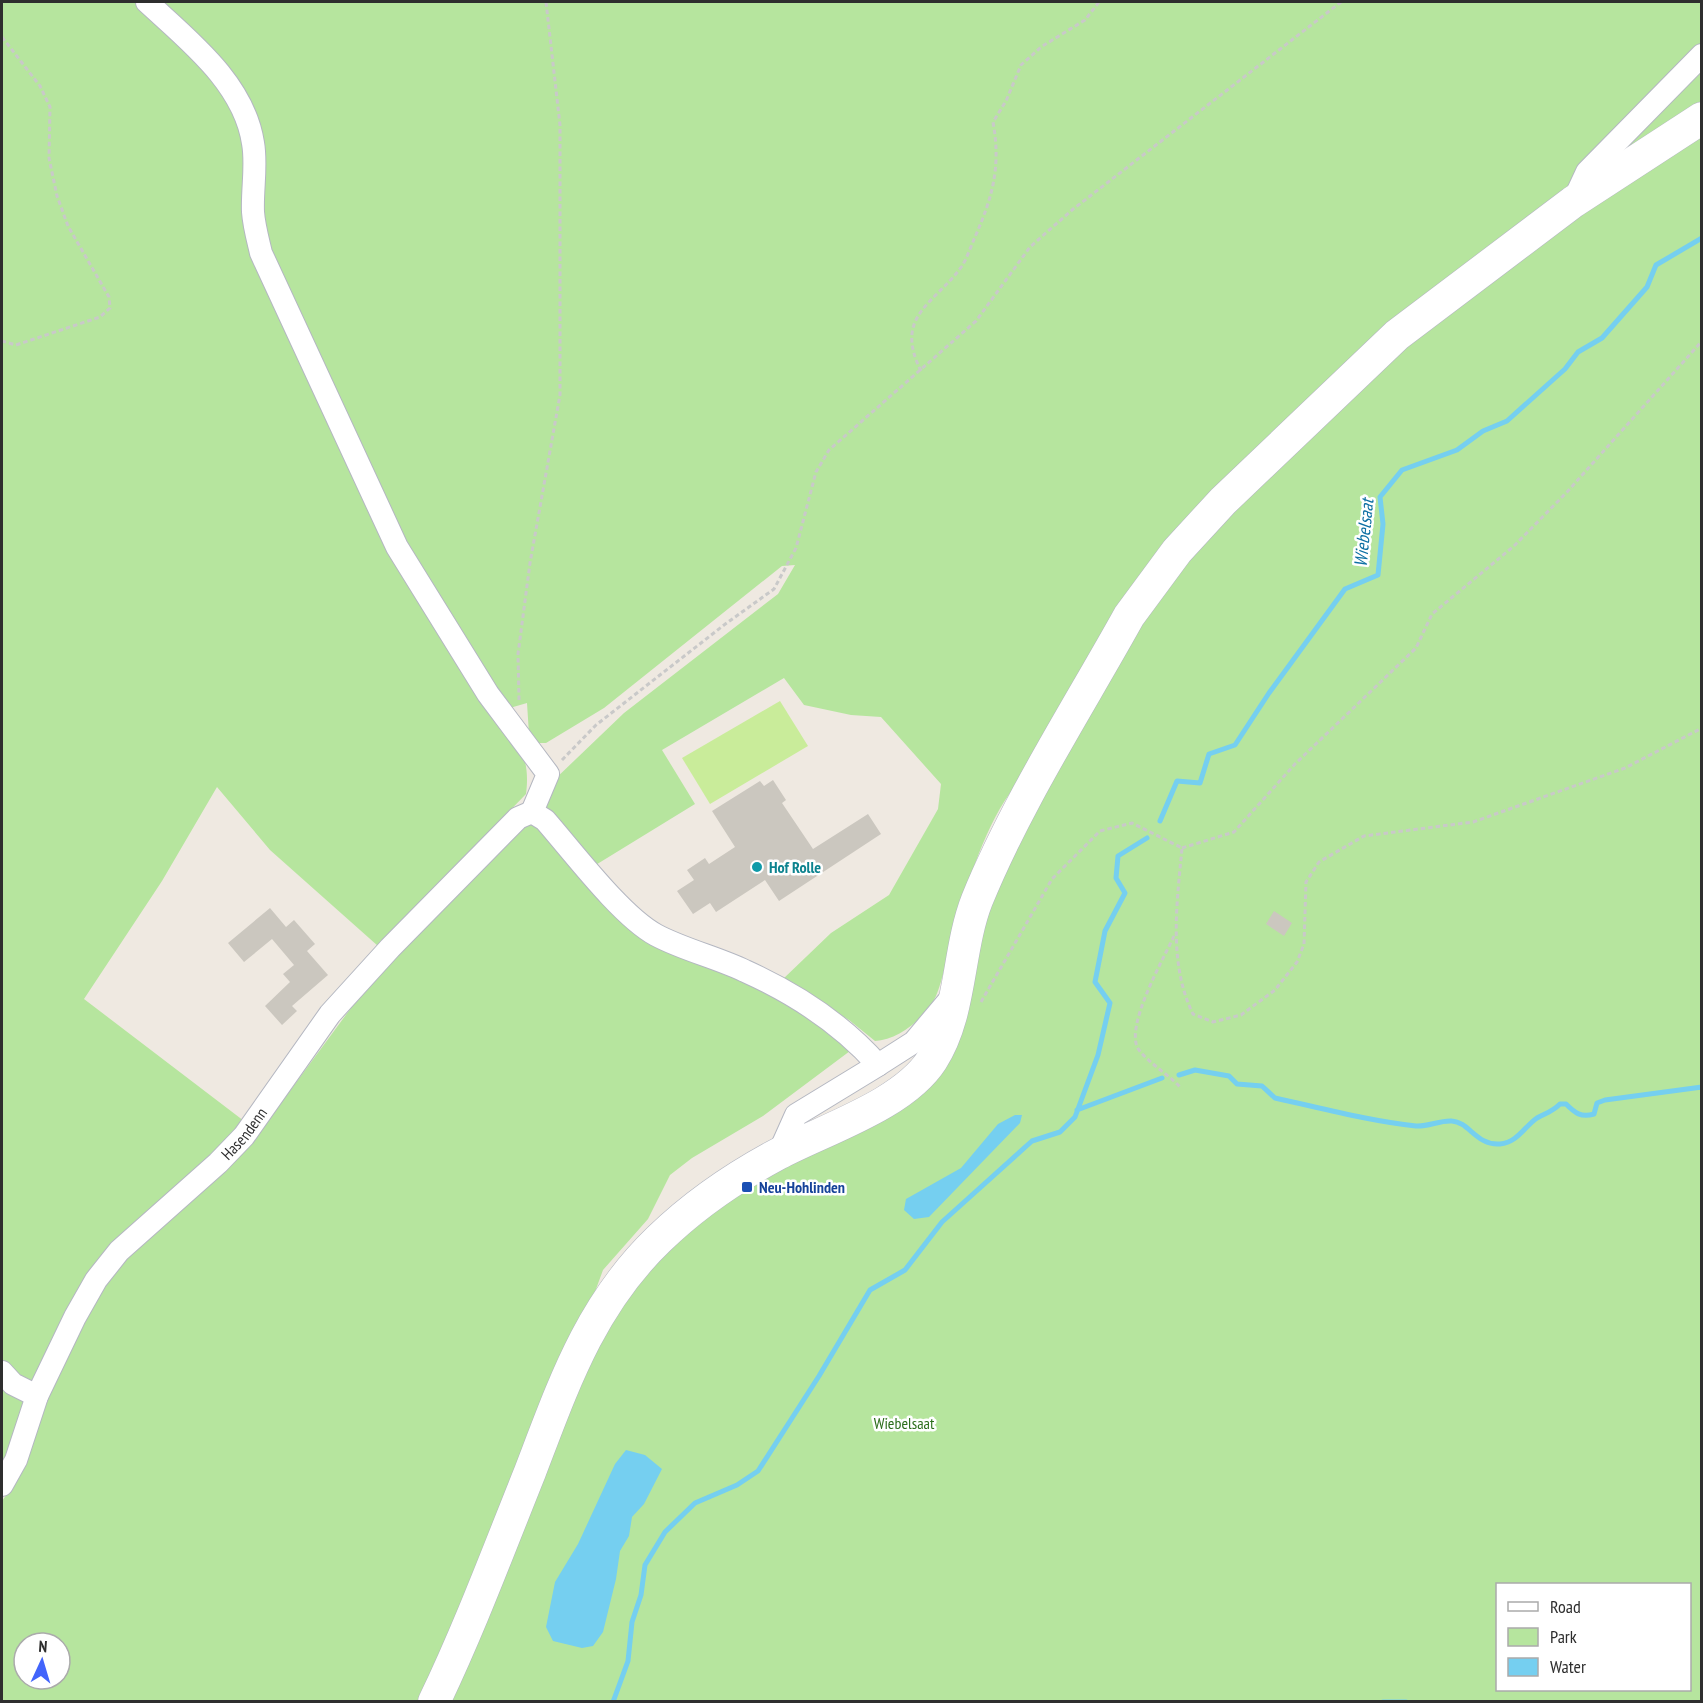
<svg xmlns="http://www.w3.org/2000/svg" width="1703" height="1703" font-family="'PT Sans Narrow',sans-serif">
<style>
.green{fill:#b6e59e;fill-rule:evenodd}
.pitch{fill:#c9ec9a}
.water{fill:#75cff0}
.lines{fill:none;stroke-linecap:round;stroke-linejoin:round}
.stream{stroke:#75cff0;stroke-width:5}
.building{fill:#cbc7bf}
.street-casing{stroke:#b4b7c1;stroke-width:24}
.secondary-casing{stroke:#b4b7c1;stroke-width:33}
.path{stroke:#c9c9c9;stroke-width:3;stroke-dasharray:4.5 3;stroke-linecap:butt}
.street{stroke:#fff;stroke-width:22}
.secondary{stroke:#fff;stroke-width:32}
.culture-dot{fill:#0f9aa8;stroke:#fff;stroke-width:2}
.transit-dot{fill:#1a4fb4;stroke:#fff;stroke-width:2}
.labels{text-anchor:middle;stroke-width:5;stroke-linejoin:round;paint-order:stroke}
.culture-label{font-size:16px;font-weight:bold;fill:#0d838f;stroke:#fff;text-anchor:start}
.street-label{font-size:16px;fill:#2e2e2e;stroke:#fff}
.transit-label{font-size:16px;font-weight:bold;fill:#164399;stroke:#fff;text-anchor:start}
.park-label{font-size:16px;fill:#2c6e1b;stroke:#fff}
.water-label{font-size:18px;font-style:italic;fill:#0d6fa3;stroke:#fff}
</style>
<rect width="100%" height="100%" fill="#efe9e1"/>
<path class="green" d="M2 2H1701V1701H441L616 1295 716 1201 944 1058 965 1023 979 941 994 887 1029 815 1010 793C982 832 965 892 952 938 947 957 943 979 936 996 926 1018 898 1040 875 1041L849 1020 782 980 831 933 889 895 938 809 941 784 881 717 851 715 804 705 784 678 662 750 695 804 594 866 544 804 552 782 624 713 778 594 795 565 782 566 604 708 546 743H539L529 734 527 703 496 712C517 741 531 756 526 794L378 946 270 850 217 787 162 881 84 999 244 1121 188 1181 117 1244 36 1387 2 1366ZM1498 1584H1690V1690H1498Z
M532 822 632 929 751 978 854 1048 763 1116 692 1158 670 1175 648 1219 603 1270 570 1360 428 1701 2 1702V1501L7 1494 80 1317 125 1256 250 1145 393 951 514 829ZM24 1643H60V1679H24Z
M2 1379 29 1408 2 1478Z"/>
<path class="pitch" d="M780 701 808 746 710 804 682 758Z"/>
<path class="water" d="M1015 1115H1022L1020 1123 929 1217 914 1219 904 1210 906 1199 961 1168 998 1124Z
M626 1450 645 1455 662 1469 644 1504 632 1517 629 1536 620 1551 616 1579 603 1632 593 1646 582 1648 553 1641 546 1627 555 1582 578 1544 615 1464Z"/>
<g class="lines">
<path class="stream" d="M1160 821 1177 781 1200 783 1209 754 1235 745 1269 693 1345 589 1378 575 1383 524 1380 497 1402 470 1457 450 1483 431 1507 421 1565 369 1578 352 1602 338 1647 287 1656 265 1702 238
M1179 1075 1195 1070 1229 1076 1237 1084 1262 1086 1275 1098C1321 1108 1369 1121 1416 1126 1428 1127 1440 1120 1452 1121 1469 1122 1477 1146 1500 1144 1518 1142 1524 1127 1537 1118 1546 1113 1552 1112 1560 1104H1566C1575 1113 1581 1118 1594 1114L1597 1103 1605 1100 1702 1087
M1077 1110 1162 1078
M613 1702 628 1661 632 1622 641 1595 645 1565 665 1532 695 1503 737 1485 758 1471 819 1376 870 1290 905 1270 942 1222 1032 1141 1060 1132 1075 1117 1098 1055 1110 1003 1095 982 1105 931 1125 893 1116 878 1118 856 1147 838
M1383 1702H1406"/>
</g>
<path class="building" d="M773 780 786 800 782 803 813 849 868 814 881 834 779 901 765 880 716 912 710 903 693 914 677 891 694 880 687 870 705 858 709 864 735 847 712 811 760 781 764 786Z
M270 908 286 927 294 920 315 944 307 951 328 975 292 1006 297 1011 282 1025 265 1006 290 982 283 974 294 965 272 939 244 962 228 943Z
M1274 911 1292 923 1284 936 1266 924Z"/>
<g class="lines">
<g class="street-casing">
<g id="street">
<path d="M147 2C188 40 244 83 253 143 257 165 252 189 253 212 254 226 258 240 261 253L397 547 488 694 548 774 532 812"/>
<path d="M1573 202 1587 172 1702 55"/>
<path d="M532 812 545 820C573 852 621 916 656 935 684 950 716 957 745 971 796 994 841 1023 878 1065L796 1115 779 1153"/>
<path d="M878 1065 914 1042 951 998"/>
<path d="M2 1372 13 1384 37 1396"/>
<path id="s1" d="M2 1485 16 1460 37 1396 75 1317 96 1280 119 1251 218 1163 244 1136 330 1014 390 948 518 818 532 812"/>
</g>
</g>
<g class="secondary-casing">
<path id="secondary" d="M434 1702C470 1627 499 1549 530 1472 563 1386 590 1305 659 1239 694 1205 735 1177 778 1154 825 1129 903 1105 932 1060 962 1014 957 951 977 900 1017 802 1078 708 1129 616L1177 551 1223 501 1397 335 1573 202 1702 118"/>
</g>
<path class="path" d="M2 37 40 86 50 107 49 158 57 196 68 226 109 297 110 308 100 317 16 345 2 341
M921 371C893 315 935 304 962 266 967 258 971 246 975 237 993 196 1001 166 993 122L1006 101 1021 65 1041 47 1085 20 1099 2
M519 700 518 654 530 563 560 395V125L546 2
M562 760 596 725 724 625 774 589 796 548 816 472 829 450 976 321 1030 247 1072 210 1341 2
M1182 848 1234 832 1295 764 1416 648 1432 614 1514 546 1567 492 1702 341
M1174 936C1164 958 1123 1029 1139 1050 1150 1064 1168 1074 1181 1088
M981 1002 1052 879 1100 831 1132 823 1182 848C1177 903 1168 963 1193 1014L1213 1022 1241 1015 1275 990 1297 962 1304 944 1306 882 1319 862 1364 836 1473 822 1625 768 1702 728"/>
<use href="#street" class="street"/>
<use href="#secondary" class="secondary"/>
</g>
<circle class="culture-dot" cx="757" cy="867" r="6"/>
<rect class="transit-dot" x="741" y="1181" width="12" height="12" rx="3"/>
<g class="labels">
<g class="culture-label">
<text x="769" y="873">Hof Rolle</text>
</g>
<g class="street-label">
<text dy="6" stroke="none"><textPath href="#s1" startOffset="435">Hasendenn</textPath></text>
</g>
<g class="transit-label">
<text x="759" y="1193">Neu-Hohlinden</text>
</g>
<g class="park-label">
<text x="904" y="1429">Wiebelsaat</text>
</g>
<g class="water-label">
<text transform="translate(1364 533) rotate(-84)" y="6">Wiebelsaat</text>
</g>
</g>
<rect width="1703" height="1703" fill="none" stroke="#2e2e2e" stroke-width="6"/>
<rect x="1496" y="1583" width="195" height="108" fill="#ffffff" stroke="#ababab" stroke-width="1.5"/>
<rect x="1508" y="1602" width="30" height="9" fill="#ffffff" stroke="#ababab" stroke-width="1.5"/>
<text x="1550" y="1613" font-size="18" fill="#2e2e2e">Road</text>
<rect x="1508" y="1628" width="30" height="18" fill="#b6e59e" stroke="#ababab" stroke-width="1.5"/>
<text x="1550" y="1643" font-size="18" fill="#2e2e2e">Park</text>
<rect x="1508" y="1658" width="30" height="18" fill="#75cff0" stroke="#ababab" stroke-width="1.5"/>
<text x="1550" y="1673" font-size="18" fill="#2e2e2e">Water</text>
<g transform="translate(42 1661) rotate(4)"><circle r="28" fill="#ffffff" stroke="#ababab" stroke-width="1.5"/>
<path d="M0-4.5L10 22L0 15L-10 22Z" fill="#4264fb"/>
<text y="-9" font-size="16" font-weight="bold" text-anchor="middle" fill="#2e2e2e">N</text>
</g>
</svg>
